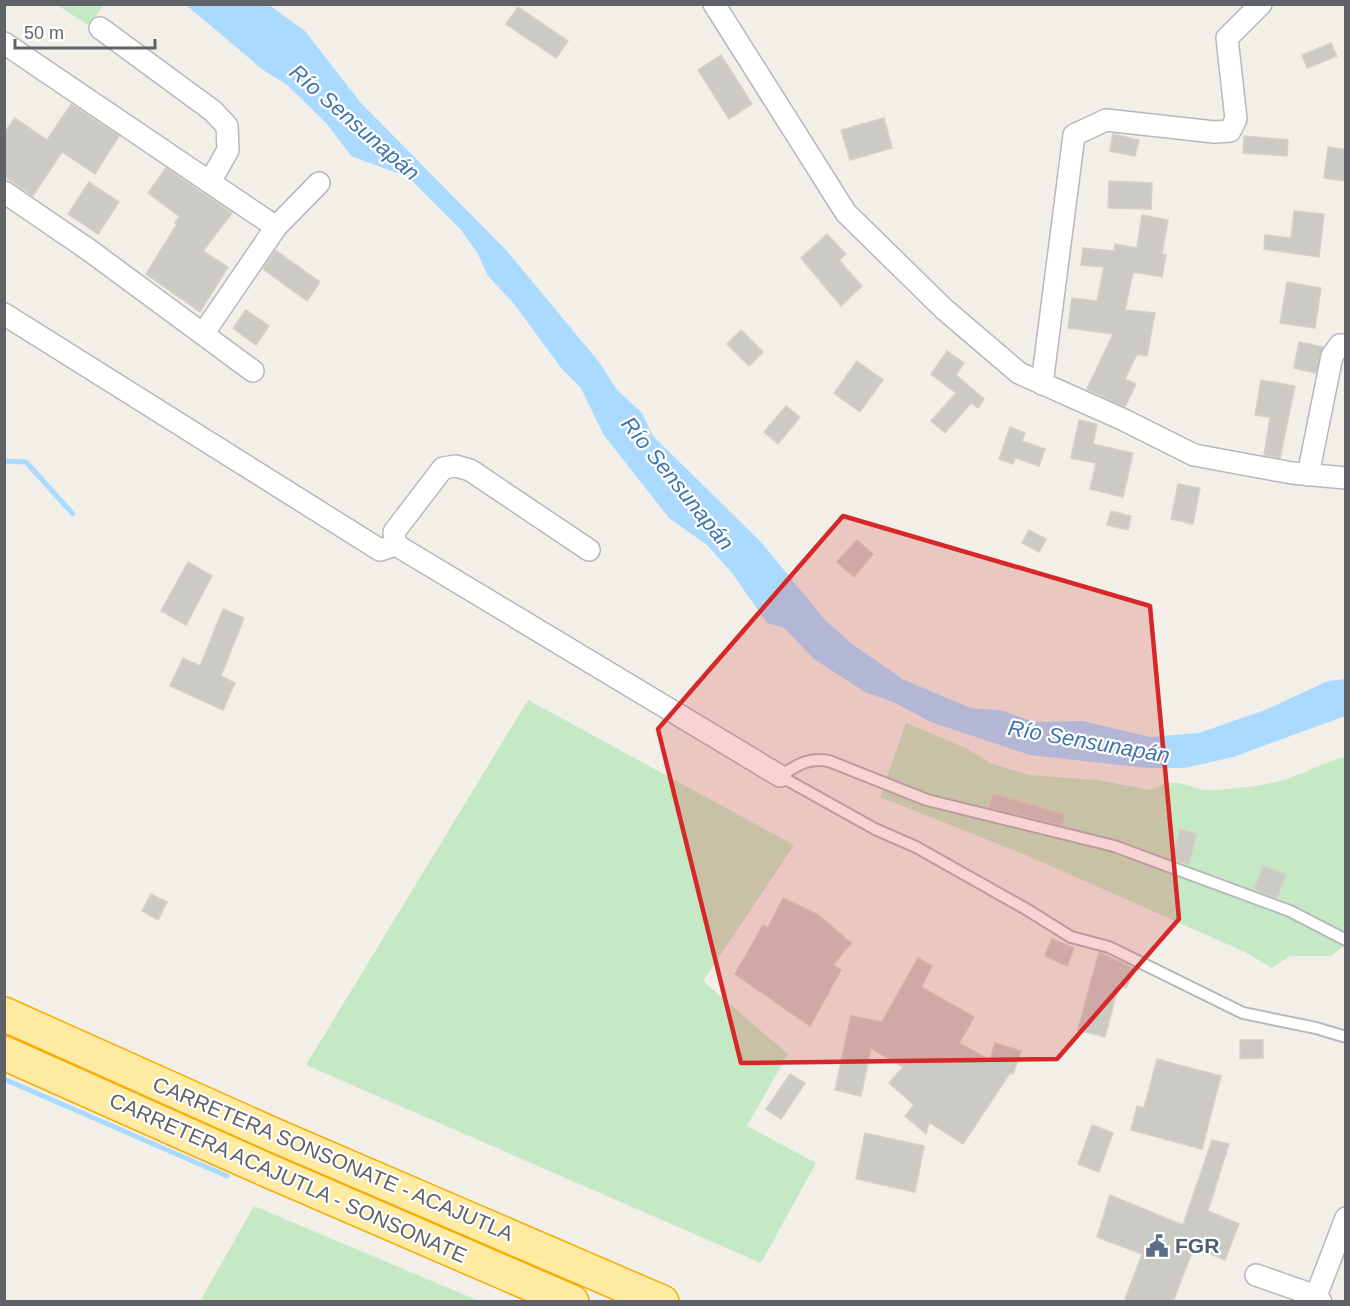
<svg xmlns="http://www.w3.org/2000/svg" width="1350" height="1306" font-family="Arial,sans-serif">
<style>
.green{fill:#c5e8c5}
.water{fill:#aadaff}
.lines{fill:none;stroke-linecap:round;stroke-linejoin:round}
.stream{stroke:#aadaff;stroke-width:5}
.building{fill:#cccac5;stroke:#d6d1c6;stroke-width:1.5}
.service-casing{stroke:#b5b8bc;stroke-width:14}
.minor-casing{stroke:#b5b8bc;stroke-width:24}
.trunk-casing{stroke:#f9ab00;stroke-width:36}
.service{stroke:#fff;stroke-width:10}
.minor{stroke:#fff;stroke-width:21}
.trunk{stroke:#feeaa1;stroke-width:33}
.marked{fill:#d62828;fill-opacity:0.2;stroke:#d62828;stroke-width:4.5;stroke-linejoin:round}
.labels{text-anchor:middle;stroke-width:4.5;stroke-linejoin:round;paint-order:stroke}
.street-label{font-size:21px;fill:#5f6368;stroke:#fff}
.service-label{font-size:21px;font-weight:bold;fill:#4e5e75;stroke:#fff;text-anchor:start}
.water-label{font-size:22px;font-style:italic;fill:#4174aa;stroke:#fff}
</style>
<rect width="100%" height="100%" fill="#f1efe8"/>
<path class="green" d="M57 5H103L90 26Z
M528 700 794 845 703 981 788 1054 747 1126 816 1163 761 1263 306 1065Z
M906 723 966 748 990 763 1029 775 1097 780 1151 790C1183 772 1189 793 1217 790 1241 788 1267 786 1290 778 1309 771 1326 762 1345 757V945L1331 956H1290L1272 968 1245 952 1028 856 880 797Z
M254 1206 479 1301H200Z"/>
<path class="water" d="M186 5H269L305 31 360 102 506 250 599 362 617 390 642 413 653 436 761 542 825 620 852 644 904 680 971 708 1004 711 1034 722 1083 721 1150 737 1199 733 1265 710 1328 681 1345 679V716L1233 757 1185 768H1147L1030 755 931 722 893 702 865 692 814 659 784 628 767 623 732 573 707 545 669 518 603 434 581 388 562 369 514 304 488 276 477 252 461 230 408 177 351 156 327 124 286 84 263 70Z"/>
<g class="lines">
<path class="stream" d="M4 461 26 462 73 514
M4 1079 227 1176"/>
</g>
<path class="building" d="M518 7 568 41 556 58 506 24Z
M1331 43 1337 56 1307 68 1302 55Z
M721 55 752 104 729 119 698 70Z
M71 104 119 136 95 174 62 152 33 196 4 176V133L15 118 47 140Z
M884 118 892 148 850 160 841 130Z
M1113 134 1139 140 1135 156 1110 151Z
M1244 136 1288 140 1287 156 1243 153Z
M1328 147 1346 150V181L1324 178Z
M166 168 232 213 203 251 228 267 200 312 146 274 177 224 175 223 179 216 148 193Z
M1109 181 1152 183 1151 209 1108 208Z
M89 182 119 202 98 234 68 214Z
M1294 211 1324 214 1319 257 1264 249 1265 235 1291 238Z
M1142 215 1168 220 1162 254 1166 255 1162 277 1133 272 1125 310 1155 313 1147 356 1137 354 1125 379 1136 384 1125 407 1087 389 1113 334 1068 328 1072 298 1097 301 1104 267 1081 265 1083 248 1114 251 1115 244 1137 248Z
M827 234 846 254 839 260 862 286 841 306 801 258Z
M275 250 320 282 307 301 263 269Z
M1287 282 1321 288 1315 328 1280 323Z
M246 310 269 326 256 345 233 328Z
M741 330 763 352 749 366 727 344Z
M1299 342 1323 347 1316 373 1294 368Z
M947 351 964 363 956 375 984 399 978 408 971 403 945 433 931 421 956 393 931 374Z
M857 361 883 380 860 412 834 393Z
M1261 380 1295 386 1280 458 1264 455 1270 417 1255 415Z
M786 406 800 417 778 444 764 432Z
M1079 420 1097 424 1093 444 1133 453 1123 497 1090 489 1096 463 1071 458Z
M1010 427 1025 433 1022 441 1045 449 1039 466 1015 458 1013 464 999 459Z
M1178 484 1200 488 1193 524 1171 519Z
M1111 511 1131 516 1128 530 1107 525Z
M1029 530 1046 539 1039 552 1022 543Z
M857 540 873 554 854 577 837 562Z
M188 562 212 576 186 625 161 611Z
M223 609 244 618 221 676 235 683 223 710 170 686 183 658 200 666Z
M993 794 1065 815 1062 825 989 808Z
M1180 829 1197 834 1189 864 1172 859Z
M1263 866 1286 875 1277 898 1254 889Z
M151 894 167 902 158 920 142 911Z
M783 898 818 915 851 943 833 965 841 970 810 1026 735 974 763 925 768 928Z
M1052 939 1074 948 1067 966 1045 956Z
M1099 952 1135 969 1126 988 1119 984 1105 1037 1078 1030Z
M918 958 932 966 921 987 974 1017 959 1043 990 1060 995 1043 1021 1051 1013 1074 1010 1073 963 1144 929 1122 926 1134 905 1116 914 1105 889 1083 903 1067 871 1048 861 1096 835 1090 851 1016 882 1022Z
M1240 1040H1263V1058L1240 1059Z
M1157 1059 1221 1076 1202 1149 1131 1130 1137 1106 1144 1108Z
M790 1074 805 1083 781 1119 766 1109Z
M1092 1125 1113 1133 1099 1172 1078 1164Z
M865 1133 924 1146 915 1192 856 1179Z
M1212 1140 1229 1144 1208 1211 1239 1224 1225 1260 1194 1247 1173 1302H1124L1142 1254 1097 1237 1110 1195 1183 1225Z"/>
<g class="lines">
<g class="service-casing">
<path id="service" d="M1346 940 1290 911 1114 846 927 800 829 761C809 757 797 765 780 776L875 829 916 847 1026 909 1071 937 1109 947 1243 1013 1316 1028 1346 1037"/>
</g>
<g class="minor-casing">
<path id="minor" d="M714 4 846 213 944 309 1019 373 1124 420 1194 455 1292 473 1346 478
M100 28 213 111 227 126 228 150 210 182
M4 43 276 227 203 334
M4 192 89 250 253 371
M276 227 319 183
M4 314 380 550 396 545 780 776
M1042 384 1074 135 1106 120 1214 132 1230 131 1236 119 1227 38 1261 4
M1308 475 1332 356 1340 345H1346
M396 545 394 532 443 468 456 466 470 470 589 550
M1256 1275 1316 1296 1321 1302
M1316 1296 1346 1218"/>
</g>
<g class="trunk-casing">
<path id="trunk" d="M4 1014 274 1135 662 1302
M4 1053 269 1171 572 1302"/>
</g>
<use href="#service" class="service"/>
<use href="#minor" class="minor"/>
<use href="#trunk" class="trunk"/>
</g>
<path class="marked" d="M843 516 1150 606 1179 919 1057 1059 741 1063 658 729Z"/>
<defs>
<g id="civic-bare" transform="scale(1.8)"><path d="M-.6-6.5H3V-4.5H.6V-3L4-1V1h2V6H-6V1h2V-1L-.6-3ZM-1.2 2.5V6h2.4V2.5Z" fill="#5c6f8a" stroke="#fff" stroke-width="2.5" paint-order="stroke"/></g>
</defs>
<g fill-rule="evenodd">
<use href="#civic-bare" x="1157" y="1246"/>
</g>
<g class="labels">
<g class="street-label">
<text transform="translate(333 1159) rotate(23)" y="7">CARRETERA SONSONATE - ACAJUTLA</text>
<text transform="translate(288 1178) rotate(24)" y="7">CARRETERA ACAJUTLA - SONSONATE</text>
</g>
<g class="service-label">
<text x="1175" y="1253">FGR</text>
</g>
<g class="water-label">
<text transform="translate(355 122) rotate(41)" y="8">Río Sensunapán</text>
<text transform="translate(678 483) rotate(51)" y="8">Río Sensunapán</text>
<text transform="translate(1089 741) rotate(10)" y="8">Río Sensunapán</text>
</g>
</g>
<rect width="1350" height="1306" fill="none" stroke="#5f6368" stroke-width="12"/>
<path d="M15 39v9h140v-9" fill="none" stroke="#5f6368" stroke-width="3"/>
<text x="24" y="39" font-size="18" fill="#5f6368" stroke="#ffffff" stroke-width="4.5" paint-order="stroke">50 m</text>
</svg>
